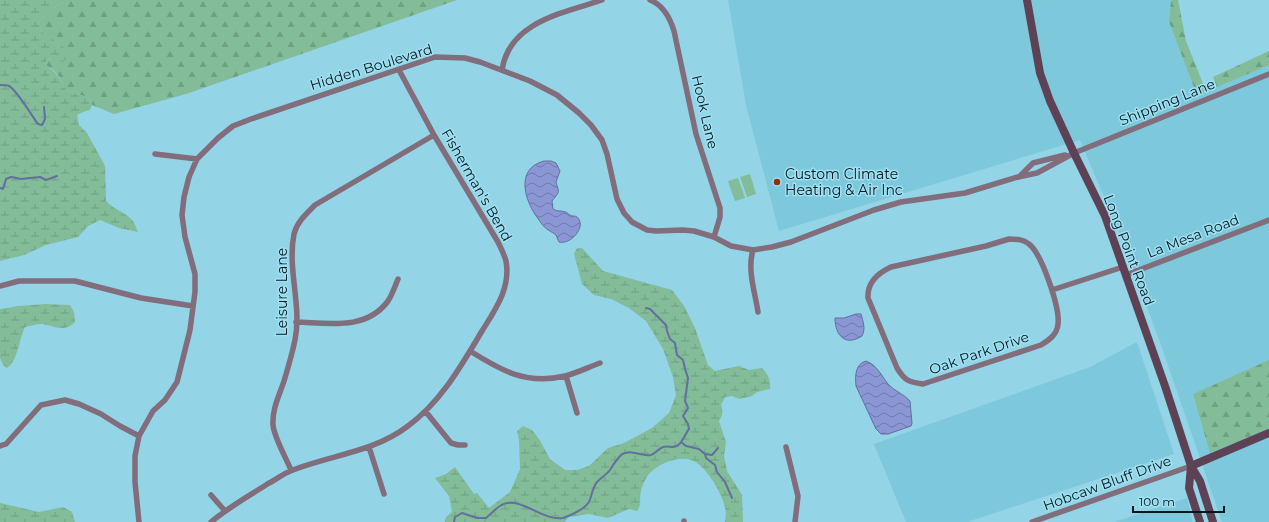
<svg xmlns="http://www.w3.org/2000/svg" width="1269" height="522" font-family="Montserrat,sans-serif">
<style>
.built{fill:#7ec8db}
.grass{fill:#82bc98}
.forest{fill:url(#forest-firs)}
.wetland{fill:url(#wetland-marsh)}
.water{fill:url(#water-waves);stroke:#61709e}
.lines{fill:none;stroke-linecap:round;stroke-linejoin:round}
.stream{stroke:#61709e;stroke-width:2}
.street{stroke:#816d7b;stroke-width:5.5}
.secondary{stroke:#5d4256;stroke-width:8}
.poi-dot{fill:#952e0d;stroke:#9fe1f3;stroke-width:1.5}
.labels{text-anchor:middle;stroke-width:3;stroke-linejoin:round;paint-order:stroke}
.street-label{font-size:14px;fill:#00171d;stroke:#9fe1f3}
.poi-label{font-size:14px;fill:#00171d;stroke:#9fe1f3;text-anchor:start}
</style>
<defs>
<pattern id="forest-firs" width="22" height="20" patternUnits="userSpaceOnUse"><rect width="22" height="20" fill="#82bc98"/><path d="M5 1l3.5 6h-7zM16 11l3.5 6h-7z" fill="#6ea183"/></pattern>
<pattern id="wetland-marsh" width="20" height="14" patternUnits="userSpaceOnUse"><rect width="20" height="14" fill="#82bc98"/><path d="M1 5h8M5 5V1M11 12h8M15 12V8" fill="none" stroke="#6ea183"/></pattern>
<pattern id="water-waves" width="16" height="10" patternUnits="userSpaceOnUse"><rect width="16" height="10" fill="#8b96d5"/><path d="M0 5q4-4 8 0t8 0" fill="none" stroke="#6f79ac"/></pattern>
</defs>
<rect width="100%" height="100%" fill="#93d4e6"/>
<path class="built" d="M728 0H1171L1169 22 1197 94 1269 65V522H1222L1161 345 1121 237 1080 140 779 231 746 105Z
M1137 342 1174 454 967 522H906L874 444 1090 367Z
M1187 498 1193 522H1114Z"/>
<path class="grass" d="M750 174 756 194 747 197 740 177Z
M738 178 745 198 735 201 728 181Z"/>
<path class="forest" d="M68 0H457L186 94 114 114 92 105 89 98 66 90C61 79 58 72 47 66L46 61 50 58 56 59 69 52 42 32 39 21 53 8Z
M1171 0H1178L1186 41 1206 91 1197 95 1169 22Z
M1269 51V65L1217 87 1213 77Z
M1269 360V429L1210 453 1193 394Z"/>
<path class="wetland" d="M0 0H68L53 8 39 21 42 32 69 51 70 57 62 62 50 58 46 61 47 66C57 73 61 79 66 90L89 98 92 105 90 110 83 112 77 115 79 125 87 133 105 166 106 201C113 209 125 212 132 220 135 223 136 228 138 232L119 228 100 220 88 226 78 237 46 245 24 255 0 261Z
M577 248H582L603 271 672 290 684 306 695 328 708 365 715 371 739 366 749 370 762 368C768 374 771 380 770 389L757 392 752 396 739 399 732 396 725 397 721 405C723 411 723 415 719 421L726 442 724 456 727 471 742 495 743 522H725C726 517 726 511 725 507 722 493 705 464 691 460 678 456 661 463 651 472 647 475 642 485 641 491 639 498 642 505 637 511L629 509 608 518 589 514 569 517 564 522H445L446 517 452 512 449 496 435 478 446 474 455 467 474 494 477 493 489 508 510 492 520 469 519 440 517 431 523 426 532 430 539 439 550 459 565 470H577L589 466 608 448 624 443 652 428 669 413 676 395 673 377 663 349 646 321 629 308 611 299 594 295 582 284 574 254Z
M45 304 70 305 74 312 75 322C62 334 55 325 41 324 36 324 30 326 25 327 19 339 18 361 7 368L3 365 0 358V309L19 306Z
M0 503 39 512 63 507 72 512 75 522H0Z"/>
<path class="water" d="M544 161H551L556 163 560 171 556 182C559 194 561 189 552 201L553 209C557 212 560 210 565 212 567 212 568 214 570 215 573 217 576 215 578 218 586 227 571 245 559 242 558 240 557 236 555 234 548 230 544 228 539 220 525 202 514 169 544 161Z
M856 314H861C863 322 866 328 862 336 845 347 835 335 835 318H844Z
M866 361C877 365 881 375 888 384 894 391 904 394 910 401L912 423 911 426 888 434H881L876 429 856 386C855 376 855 364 866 361Z"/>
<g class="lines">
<path class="stream" d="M0 85C3 85 7 85 9 86 16 89 32 116 38 124L42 125 45 119 44 107
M0 188 3 189 6 179 11 177 21 179 40 177 46 180 57 176
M681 442 686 446 699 449 705 454 706 458 715 465 717 472 725 482 732 498
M705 454 712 455 718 448
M454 522 455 517 462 513 477 518H486C491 514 495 509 500 506 517 493 543 522 563 518 571 515 584 510 589 502 592 496 592 488 597 482 601 478 606 475 610 470 613 465 617 459 621 455 630 448 641 457 651 455 655 454 658 449 663 447 667 446 669 447 673 447 682 446 684 435 689 429L688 424 683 416 688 408 685 401 688 378 685 369 683 360 677 355 675 343 670 339 667 331 666 325 650 309 646 308"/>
<path class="street" d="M650 0C663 5 670 18 674 31L696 134 720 208V217L714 237
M502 70C509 22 563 13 602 0
M155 154 197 159
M1019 177 1033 163 1065 155
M1009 239C1016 239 1023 239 1029 244 1042 254 1060 308 1058 324 1057 335 1049 340 1041 345L923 384C909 382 905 381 897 368L868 298C867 282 878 273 891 267L986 246Z
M753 250C747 270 755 292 758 312
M1126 275 1269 220
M0 286 19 281H75L141 298 193 306
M1052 290 1123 267
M296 322C328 323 366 331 388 301 392 295 395 286 398 279
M470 351C502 371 526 385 565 376 577 373 589 367 600 363
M566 376 577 413
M426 412 451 443 458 445H465
M0 446 6 444 41 405 65 400 79 404 101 414 120 426 139 436
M369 447 384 494
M786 447 798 496 795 522
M291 470C286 458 274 437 273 425 272 409 279 396 284 381 288 368 292 354 295 340 302 305 287 269 294 234 297 222 306 214 315 205L434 135
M211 495 225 511
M139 522 135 482V456L139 436 153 411 165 400 177 382 190 330 195 292V274L185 237 182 215 184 197 189 177 197 159 218 138 233 126 251 119 435 57 465 58 480 62 530 81 557 95 579 113 591 125 602 140 607 154 617 199 624 213 632 222 647 230 656 231 683 230 694 231 714 237 731 246 753 250 772 247 791 242 874 210 901 202 965 193 1018 177 1037 173 1074 153 1269 74
M211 522C229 507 249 496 269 483 277 479 284 473 293 470 331 455 374 452 408 426 441 402 461 366 482 331 495 310 511 288 506 261 504 254 501 248 498 242L434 135 399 70
M684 522V521
M1032 522 1191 466"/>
<path class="secondary" d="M1027 0 1040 73 1050 101 1074 153 1105 216 1165 386 1191 466 1200 481 1213 522
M1191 466 1269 433
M1191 466 1189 488 1200 522"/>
</g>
<circle class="poi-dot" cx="777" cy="182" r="4"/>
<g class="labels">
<g class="street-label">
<text transform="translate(371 67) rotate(-17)" y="5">Hidden Boulevard</text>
<text transform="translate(1167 102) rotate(-22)" y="5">Shipping Lane</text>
<text transform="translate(705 112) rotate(77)" y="5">Hook Lane</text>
<text transform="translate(477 185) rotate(60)" y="5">Fisherman's Bend</text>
<text transform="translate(1193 236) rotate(-21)" y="5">La Mesa Road</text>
<text transform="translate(1129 250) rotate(69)" y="5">Long Point Road</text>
<text transform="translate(282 292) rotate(-90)" y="5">Leisure Lane</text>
<text transform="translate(979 353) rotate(-19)" y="5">Oak Park Drive</text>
<text transform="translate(1107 483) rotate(-20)" y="5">Hobcaw Bluff Drive</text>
</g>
<g class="poi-label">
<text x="785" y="179">Custom Climate<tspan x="785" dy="16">Heating &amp; Air Inc</tspan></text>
</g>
</g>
<path d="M1133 506v6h91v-6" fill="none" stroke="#00171d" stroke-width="2"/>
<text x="1139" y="506" font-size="12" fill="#00171d" stroke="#9fe1f3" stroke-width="3" paint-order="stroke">100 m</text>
</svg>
